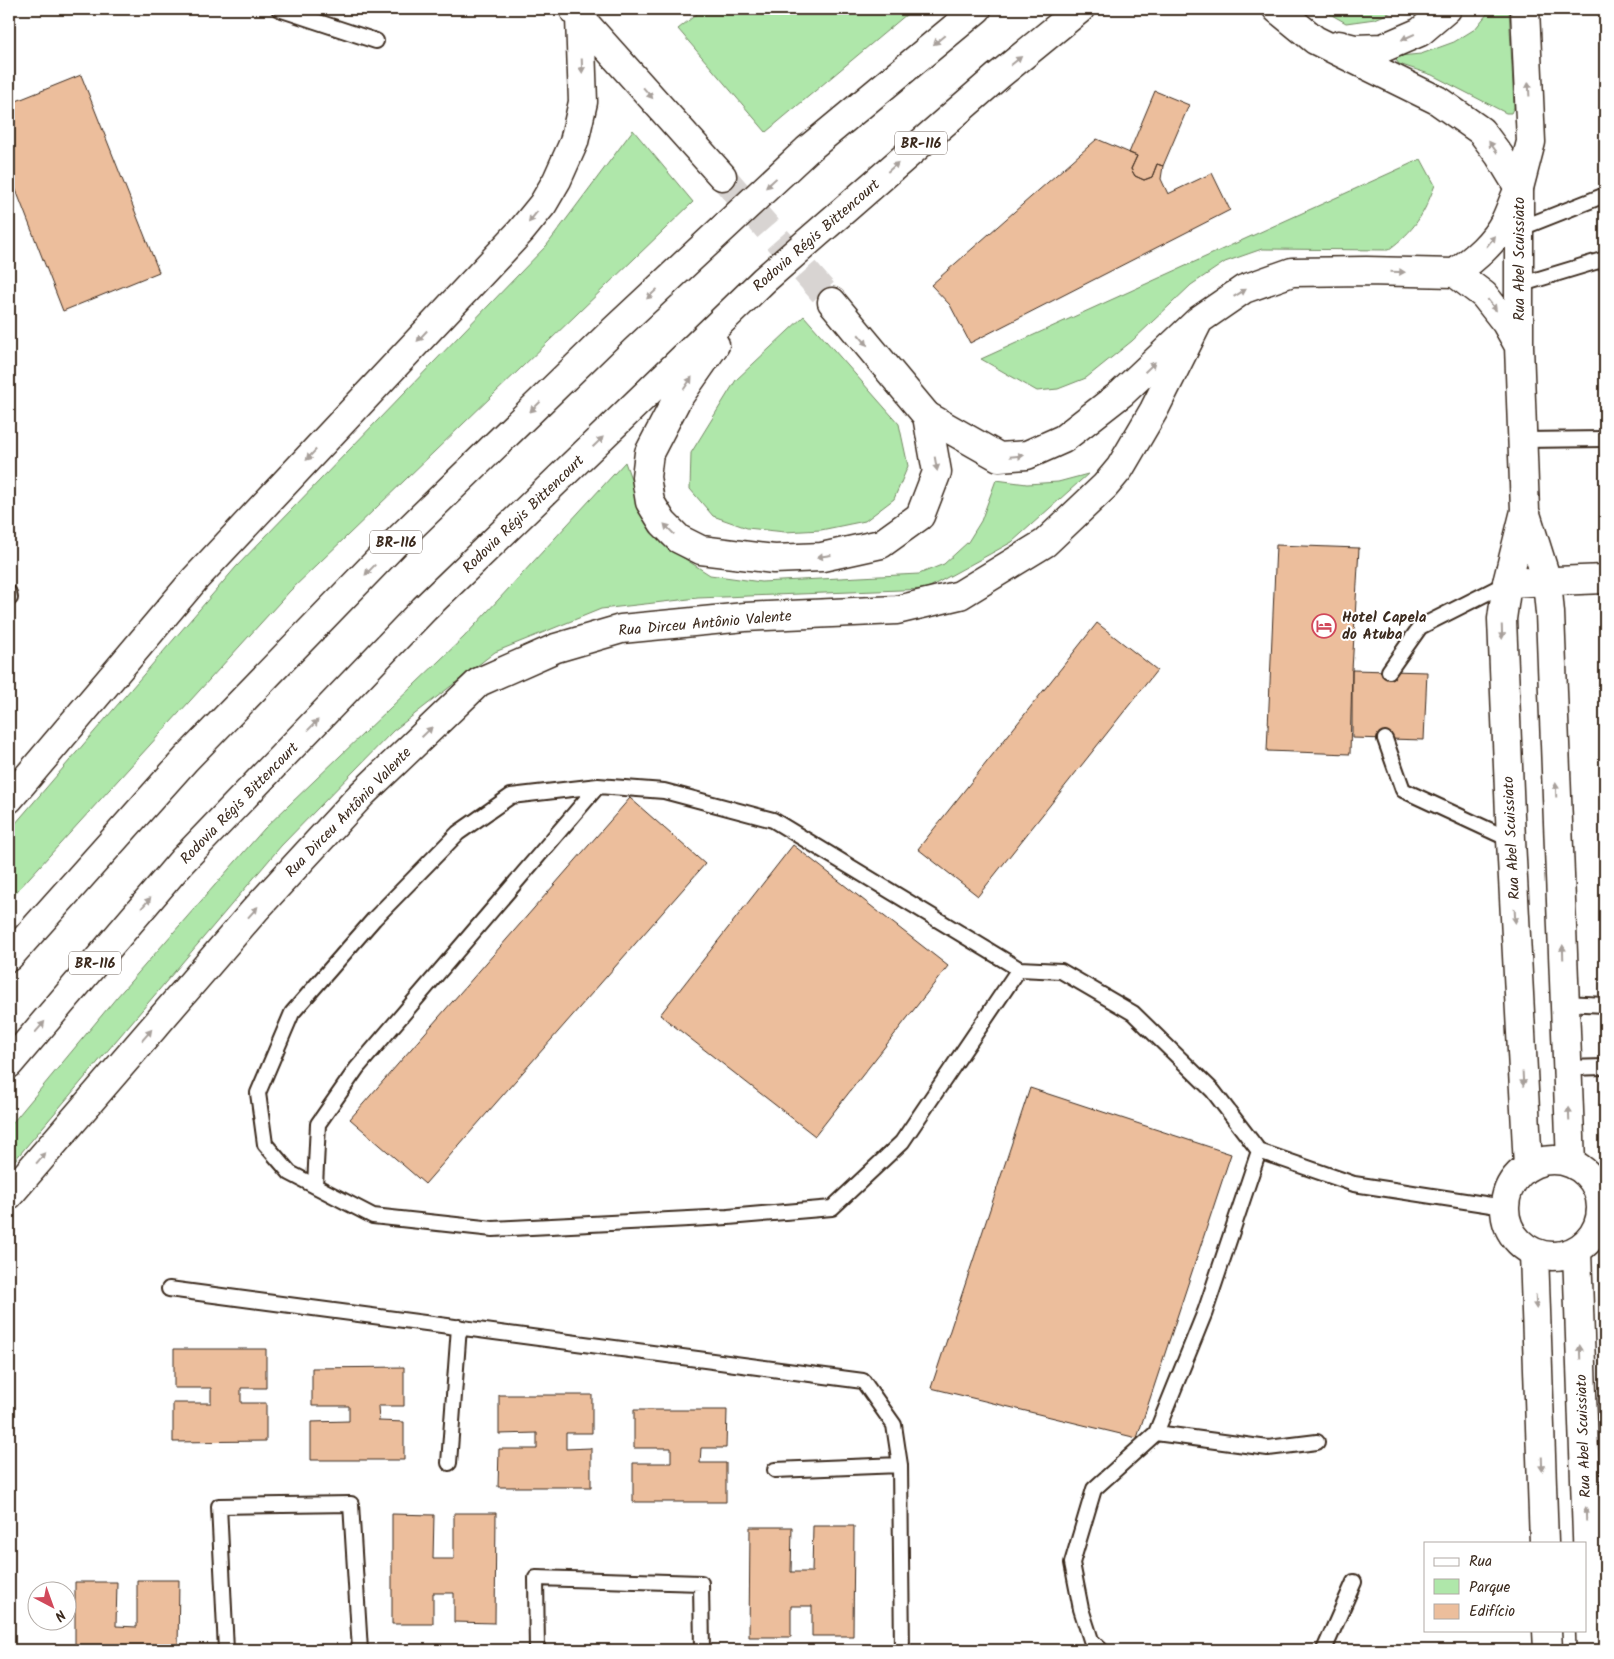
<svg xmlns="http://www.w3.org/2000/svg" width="1614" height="1659" font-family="Kalam,sans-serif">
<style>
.green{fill:#afe7aa;stroke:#758864}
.building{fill:#ecbe9c;stroke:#3b2a1e}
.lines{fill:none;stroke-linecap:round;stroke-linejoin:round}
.highway-tunnel{stroke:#d8d4d2;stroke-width:28;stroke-dasharray:28 14;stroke-linecap:butt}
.lane-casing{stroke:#3b2a1e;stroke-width:18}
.street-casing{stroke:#3b2a1e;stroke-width:31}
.secondary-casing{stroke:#3b2a1e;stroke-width:31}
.highway-casing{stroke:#3b2a1e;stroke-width:31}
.lane{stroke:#fff;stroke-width:14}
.street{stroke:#fff;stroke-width:28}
.secondary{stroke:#fff;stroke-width:28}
.highway{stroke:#fff;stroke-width:28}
.oneway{fill:#a79f9a}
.labels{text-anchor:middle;stroke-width:4;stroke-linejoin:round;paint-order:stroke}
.shield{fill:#fff;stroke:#766a62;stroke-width:1}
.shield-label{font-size:14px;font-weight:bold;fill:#3b2a1e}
.street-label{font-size:15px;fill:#3b2a1e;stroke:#fff}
.poi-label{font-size:15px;font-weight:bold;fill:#3b2a1e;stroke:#fff;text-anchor:start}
</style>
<rect width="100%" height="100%" fill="#fff"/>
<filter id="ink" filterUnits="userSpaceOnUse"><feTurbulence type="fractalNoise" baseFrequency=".02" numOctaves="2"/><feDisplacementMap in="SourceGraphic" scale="10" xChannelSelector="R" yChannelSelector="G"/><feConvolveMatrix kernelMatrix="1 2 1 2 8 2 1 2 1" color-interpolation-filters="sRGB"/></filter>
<g filter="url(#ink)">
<path class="green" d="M703 9H913L766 132 678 29Z
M1321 9H1399L1375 19 1346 23Z
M1491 9H1509L1514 107 1511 113H1506L1432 75 1399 64 1396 60 1399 56 1421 54 1454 42 1475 29Z
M633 130 693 202 290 591 9 900V831L236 567 547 245Z
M1421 159 1435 185C1423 216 1415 230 1388 250L1262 249 1225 262 1191 285 1132 341 1086 378 1058 389 1037 391 981 359Z
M804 316 899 424 908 466 894 499 865 521 821 530 785 532 747 528 713 516 690 489 691 453 736 380Z
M625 462 644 516 662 544 710 575 761 582 919 574 944 564 968 542 981 521 996 480 1027 484 1058 482 1088 474 1012 542 926 589 698 598 601 609 495 652 393 731 281 846 9 1167V1127L117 997 264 829 464 637Z"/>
<path class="building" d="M81 75 159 272 63 311 9 172V104Z
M1155 91 1189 105 1163 166 1157 164 1152 177 1144 180 1135 176 1131 169 1137 156 1129 153Z
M1097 139 1137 156 1131 169 1135 176 1144 180 1152 177 1157 164 1163 166 1161 179 1168 194 1212 173 1230 210 970 343 950 305 931 285Z
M1276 545 1359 548 1352 670 1350 754 1267 751Z
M1097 623 1157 670 978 896 918 849Z
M1352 670 1427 672 1424 740 1352 738Z
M630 798 705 864 425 1184 350 1119Z
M793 845 948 966 815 1136 660 1015Z
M1030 1088 1231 1154 1137 1438 931 1388Z
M174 1349H266V1388H241V1403H266V1441L173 1442V1403H211V1388H174Z
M404 1367V1406H378L379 1421 404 1422V1460H311V1422L349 1421V1406H312V1368Z
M499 1395H592V1433H566V1449L591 1448V1487H498L499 1449H537V1433L499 1434Z
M634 1410H727L726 1448H701L700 1463H726V1502H633V1463H671V1448H634Z
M454 1513H496L495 1623 454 1622V1593H433V1624H392V1514L434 1515 433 1559H454Z
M813 1526H854L853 1636H812V1606H791V1637H749L750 1527H792L791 1572H812Z
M137 1580H179L178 1650H75V1582H117L116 1626 137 1627Z"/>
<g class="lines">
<path class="highway-tunnel" d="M722 176 832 302"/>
<g class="lane-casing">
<path id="lane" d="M279 9 376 41
M1519 229 1605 195
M1519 285 1605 259
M1523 440 1605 439
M9 593 10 598
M1389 671 1420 627 1507 583
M1385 739 1403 790 1511 840
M1019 969 902 1142 832 1208 728 1217 493 1229 373 1216 290 1173 265 1144 258 1093 292 1013 374 919 458 833 511 796 598 786 664 791 773 820 1019 969 1061 971 1133 1013 1213 1091 1259 1151 1354 1184 1504 1207
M1565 1003 1605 1005
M1567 1068 1605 1067
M315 1186 318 1124 357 1068 598 786
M169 1289 863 1381 894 1425 900 1465 902 1650
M1156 1433 1268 1448 1317 1442
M449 1463 459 1327
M775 1470 900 1465
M226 1650 219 1506 351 1504 360 1650
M537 1650 536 1578 701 1583 702 1650
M1101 1650 1091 1640 1081 1609 1072 1563 1094 1489 1156 1433 1205 1312 1259 1151
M1324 1650 1354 1582"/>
</g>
<g class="street-casing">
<path id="street" d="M1507 583 1605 579
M1601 1212H1605"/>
</g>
<g class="secondary-casing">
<path id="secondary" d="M1525 9 1531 142 1519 188V346L1525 511 1507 583 1502 619 1511 840 1528 1167
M1455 273C1474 259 1494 243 1505 221 1509 213 1512 204 1516 195
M927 416 999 457 1027 455 1063 439 1122 393 1199 320 1244 289 1292 272 1366 271 1455 273 1484 295 1506 323 1519 346
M1525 511 1547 581 1550 613 1571 1163
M1505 1208a48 48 0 1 1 96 0a48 48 0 1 1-96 0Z
M9 1195 255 910 362 794 479 682 556 648 621 629 745 617 897 610 960 595 1045 543 1105 486 1120 468 1154 410 1199 320
M1577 1251 1591 1650
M1534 1253 1544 1543
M1547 1630 1548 1650"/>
</g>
<g class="highway-casing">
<path id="highway" d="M1277 9 1315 40 1437 100 1481 131 1499 155 1519 188
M575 12 722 176
M1339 45 1355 49 1383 48 1420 32 1447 9
M715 345 676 401 649 453 646 477 650 502 663 523 679 539 701 550 774 559 822 557 881 544 920 516 937 472 927 416 832 302
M9 799 195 579 521 231 543 204 557 180 574 142 583 102 580 18
M9 957 186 759 402 536 614 330 807 150 977 9
M9 1064 182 861 424 609 764 280 998 76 1080 9"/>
</g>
<use href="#lane" class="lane"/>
<use href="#street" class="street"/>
<use href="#secondary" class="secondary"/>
<use href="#highway" class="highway"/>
</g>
<defs><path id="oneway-solid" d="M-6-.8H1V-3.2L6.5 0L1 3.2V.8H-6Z" transform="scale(1.25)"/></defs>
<g class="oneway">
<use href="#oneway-solid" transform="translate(1408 37) rotate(156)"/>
<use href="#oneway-solid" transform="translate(939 40) rotate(140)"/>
<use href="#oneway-solid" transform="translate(1016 61) rotate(-39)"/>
<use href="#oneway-solid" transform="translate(582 66) rotate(88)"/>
<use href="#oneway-solid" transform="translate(1529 89) rotate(-93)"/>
<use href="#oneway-solid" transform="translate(648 93) rotate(49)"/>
<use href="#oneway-solid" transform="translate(1493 147) rotate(-126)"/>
<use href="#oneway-solid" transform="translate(893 167) rotate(-41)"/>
<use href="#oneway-solid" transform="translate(771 183) rotate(137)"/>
<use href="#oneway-solid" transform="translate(533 217) rotate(128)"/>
<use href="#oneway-solid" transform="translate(1491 241) rotate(-51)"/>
<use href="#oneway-solid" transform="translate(1398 272) rotate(2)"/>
<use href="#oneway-solid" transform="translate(1240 293) rotate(-31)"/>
<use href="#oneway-solid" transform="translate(652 294) rotate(137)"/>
<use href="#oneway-solid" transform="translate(1492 305) rotate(52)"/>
<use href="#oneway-solid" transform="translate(422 336) rotate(133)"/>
<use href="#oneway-solid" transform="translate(863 340) rotate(50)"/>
<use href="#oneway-solid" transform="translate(1150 367) rotate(-44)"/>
<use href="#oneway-solid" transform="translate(688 383) rotate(-56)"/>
<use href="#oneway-solid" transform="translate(535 407) rotate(136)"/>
<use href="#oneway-solid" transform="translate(598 442) rotate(-44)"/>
<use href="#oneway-solid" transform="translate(311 455) rotate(133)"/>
<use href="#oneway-solid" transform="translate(1017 456) rotate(-5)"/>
<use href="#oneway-solid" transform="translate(936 464) rotate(80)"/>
<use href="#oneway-solid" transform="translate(669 529) rotate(-134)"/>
<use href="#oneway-solid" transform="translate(824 556) rotate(172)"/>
<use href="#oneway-solid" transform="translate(370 570) rotate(134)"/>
<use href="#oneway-solid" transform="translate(1502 632) rotate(88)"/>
<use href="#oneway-solid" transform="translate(313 725) rotate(-46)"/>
<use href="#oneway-solid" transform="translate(427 732) rotate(-44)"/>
<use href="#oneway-solid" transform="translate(1556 790) rotate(-92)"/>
<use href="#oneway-solid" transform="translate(146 903) rotate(-49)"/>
<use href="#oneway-solid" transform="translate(253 912) rotate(-48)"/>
<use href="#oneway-solid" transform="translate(1515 916) rotate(87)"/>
<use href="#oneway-solid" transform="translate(1563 952) rotate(-92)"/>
<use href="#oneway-solid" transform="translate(40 1027) rotate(-49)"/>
<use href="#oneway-solid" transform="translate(147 1035) rotate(-49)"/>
<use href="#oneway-solid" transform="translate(1523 1079) rotate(87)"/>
<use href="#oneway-solid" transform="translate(1569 1114) rotate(-92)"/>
<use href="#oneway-solid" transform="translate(41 1158) rotate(-49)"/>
<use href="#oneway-solid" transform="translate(1536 1302) rotate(88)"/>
<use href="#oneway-solid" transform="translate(1580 1352) rotate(-92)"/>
<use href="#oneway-solid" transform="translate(1542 1464) rotate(88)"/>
<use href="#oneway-solid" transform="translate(1586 1514) rotate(-92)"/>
</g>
</g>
<defs>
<g id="hotel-ring" transform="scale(1.25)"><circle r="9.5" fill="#fff" stroke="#d1495b" stroke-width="1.5"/><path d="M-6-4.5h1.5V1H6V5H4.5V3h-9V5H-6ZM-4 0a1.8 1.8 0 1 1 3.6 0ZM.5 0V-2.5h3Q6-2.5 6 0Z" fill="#d1495b"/></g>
</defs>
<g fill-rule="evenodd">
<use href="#hotel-ring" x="1324" y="626"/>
</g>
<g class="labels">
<g class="shield">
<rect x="895" y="131.5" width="52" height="23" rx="4"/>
<rect x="370" y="530.5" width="52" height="23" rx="4"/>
<rect x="69" y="951.5" width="52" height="23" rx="4"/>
</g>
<g class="shield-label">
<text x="921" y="148">BR-116</text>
<text x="396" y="547">BR-116</text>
<text x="95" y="968">BR-116</text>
</g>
<g class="street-label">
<text transform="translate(816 235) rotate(-41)" y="5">Rodovia Régis Bittencourt</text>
<text transform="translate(1519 259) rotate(-90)" y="5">Rua Abel Scuissiato</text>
<text transform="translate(523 514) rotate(-44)" y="5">Rodovia Régis Bittencourt</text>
<text transform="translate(705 623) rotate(-5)" y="5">Rua Dirceu Antônio Valente</text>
<text transform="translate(239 803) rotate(-46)" y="5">Rodovia Régis Bittencourt</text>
<text transform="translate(348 812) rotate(-46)" y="5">Rua Dirceu Antônio Valente</text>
<text transform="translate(1511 838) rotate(-93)" y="5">Rua Abel Scuissiato</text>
<text transform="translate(1583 1436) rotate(-92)" y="5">Rua Abel Scuissiato</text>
</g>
<g class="poi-label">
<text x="1342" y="622">Hotel Capela<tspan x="1342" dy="17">do Atuba</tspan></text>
</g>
</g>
<rect width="1614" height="1659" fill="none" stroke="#fff" stroke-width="30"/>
<rect x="15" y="15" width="1584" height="1629" fill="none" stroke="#3b2a1e" stroke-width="2" filter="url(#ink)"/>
<rect x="1424" y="1542" width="162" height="90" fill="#ffffff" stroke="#b1aaa5"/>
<rect x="1434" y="1558" width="25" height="8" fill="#ffffff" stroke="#b1aaa5"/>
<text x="1469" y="1566" font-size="15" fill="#3b2a1e">Rua</text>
<rect x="1434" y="1579" width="25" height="15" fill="#afe7aa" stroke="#b1aaa5"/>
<text x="1469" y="1592" font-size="15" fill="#3b2a1e">Parque</text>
<rect x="1434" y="1604" width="25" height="15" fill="#ecbe9c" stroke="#b1aaa5"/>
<text x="1469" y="1616" font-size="15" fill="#3b2a1e">Edifício</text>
<g transform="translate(52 1606) rotate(139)"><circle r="24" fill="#ffffff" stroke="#b1aaa5"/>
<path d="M0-4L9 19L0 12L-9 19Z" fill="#d1495b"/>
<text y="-8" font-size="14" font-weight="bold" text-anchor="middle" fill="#3b2a1e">N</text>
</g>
</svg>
